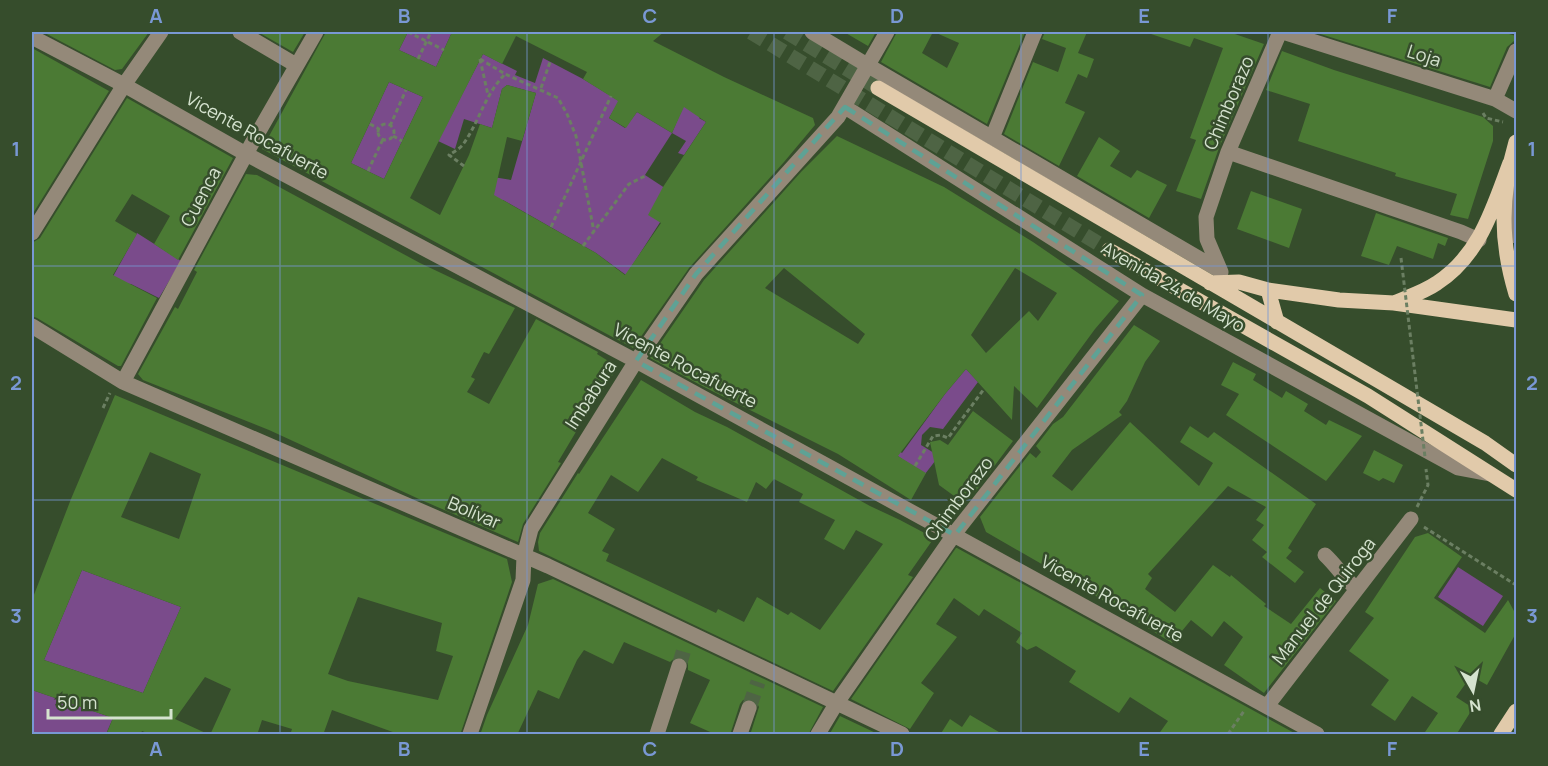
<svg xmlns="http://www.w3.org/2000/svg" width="1548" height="766" font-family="Manrope,sans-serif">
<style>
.green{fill:#7a4b8b}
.building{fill:#4b7a34;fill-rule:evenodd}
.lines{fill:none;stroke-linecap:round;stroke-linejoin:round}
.minor-tunnel{stroke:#4e6444;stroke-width:15;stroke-dasharray:15 8;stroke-linecap:butt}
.major-tunnel{stroke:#4e6444;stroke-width:15;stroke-dasharray:15 8;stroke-linecap:butt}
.path{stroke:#6b7f62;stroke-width:3;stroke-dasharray:4.5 3;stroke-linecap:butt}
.minor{stroke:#948979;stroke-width:15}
.major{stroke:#e1caaa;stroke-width:15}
.path-bridge{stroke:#6b7f62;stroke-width:3;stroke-dasharray:4.5 3;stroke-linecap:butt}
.marked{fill:none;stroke:#5ea295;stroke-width:4.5;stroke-dasharray:12 8;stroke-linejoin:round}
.grid{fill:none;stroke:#7998d4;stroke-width:1.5;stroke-opacity:0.55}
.labels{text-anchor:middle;stroke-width:5;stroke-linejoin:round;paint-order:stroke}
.street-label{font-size:18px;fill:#d5e3cf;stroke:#364d2c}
.neatline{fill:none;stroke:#7998d4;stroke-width:2}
.grid-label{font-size:20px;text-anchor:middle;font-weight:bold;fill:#7998d4}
</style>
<rect width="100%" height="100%" fill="#364d2c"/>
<path class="green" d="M408 32H452L436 67 399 50Z
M483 54 517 71 515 75 535 83 543 58 583 79 619 101 609 118 625 128 637 112 672 133 688 95 709 106 699 118 706 122 684 155 678 153 686 141 672 133 645 175 677 196 626 275 596 253 503 200 494 217 493 177 511 180 536 93 507 85 502 89 492 128 464 119 455 149 438 141Z
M389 82 423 97 384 179 351 163Z
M137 233 181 261 159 298 131 284 110 282Z
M966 369 978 382 943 429 930 427 922 435 921 445 939 456 925 474 878 443 891 446 902 453 945 394Z
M1458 567 1503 596 1483 626 1438 597Z
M82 570 181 607 143 693 44 660Z
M32 690 113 718 106 734H32Z"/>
<path class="building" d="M43 32H149L122 69 115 70Z
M258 32H305L293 52Z
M326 32H408L399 50 436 67 452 32H664L653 41 724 77 813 118 815 125 784 162 689 268 633 348 262 149ZM516 36 587 72 583 79 618 101 609 118 626 128 637 112 672 133 684 107 706 122 663 187 648 215 661 223 625 275 596 253 494 195 507 137 522 141 536 93 507 85 502 89 492 128 480 124 469 155 440 215 410 198 483 54 502 64ZM389 82 423 97 384 179 351 163Z
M844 32H876L868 46Z
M897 32H933L922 53 947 68 959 43 934 32H1025L987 124 881 62Z
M1045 32H1087L1078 53 1094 59 1087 78 1078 74 1065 103 1085 112 1059 166 1004 134 1033 62 1058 72 1066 48 1042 39Z
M1151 32H1229L1264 44 1219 148 1201 199 1176 191 1196 140 1190 138 1223 48 1194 38 1190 47 1151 34Z
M1314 32H1502L1516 36 1514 41 1507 47 1490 87Z
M32 48 109 91 32 215Z
M1282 51 1334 70 1483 117 1493 126V141L1468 219 1450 215 1457 194 1395 176 1396 173 1298 141 1310 104 1266 90Z
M127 98 233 158 178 260 154 244 170 216 132 194 115 221 137 234 113 275 157 298 121 366H118L37 318 32 316V243L40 238Z
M837 136 944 187 1033 242 1119 301 1095 329 1037 408 1014 386 1012 420 966 369 945 394 898 456 926 473 911 500 838 454 706 388 650 358 704 280 801 172ZM784 268 865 334 858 344 765 288ZM1015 268 1057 293 1038 321 1029 311 986 353 971 335Z
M1099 137 1120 151 1110 166 1131 178 1137 170 1167 185 1149 218 1077 176Z
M246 174 257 175 420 263 515 308 489 354 484 352 471 377 475 379 467 392 489 404 536 319 598 352 597 354 618 367 589 410 558 462 561 463 523 524 518 542 419 499 269 430 143 380 138 374 175 307 178 309 197 272 194 270Z
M1251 191 1302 209 1289 248 1237 229Z
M1376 213 1448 238 1445 246 1438 243 1433 259 1397 246 1389 265 1361 256Z
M1134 325 1160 341 1145 362 1127 401 1119 412 1122 415 1072 450 1052 476 1072 491 1130 422 1199 486 1213 463 1180 442 1190 426 1208 438 1214 432 1316 504 1288 548 1292 551 1286 558 1304 572 1295 583 1262 557 1267 552 1252 540 1264 525 1256 520 1266 507 1228 486 1148 574 1152 578 1145 589 1175 612 1213 565 1230 577 1231 575 1266 604 1264 606 1291 624 1320 588 1336 601 1264 693 1224 665 1243 637 1224 621 1212 637 1191 620 1172 643 1073 582 986 532 980 517 1030 453 1036 458 1041 452 1036 446 1053 424 1063 417Z
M1233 362 1256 374 1253 380 1282 398 1286 391 1308 404 1304 411 1326 425 1329 420 1362 436 1326 481 1226 415 1239 394 1221 385Z
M641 380 695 412 727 427 870 506 900 520 934 538 908 575 913 577 833 691 539 551 538 542 540 533 578 473 579 474ZM662 458 698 477 696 480 747 502 756 482 766 489 774 479 803 494 799 502 835 520 824 539 844 550 856 530 883 544 820 630 791 612 788 615 757 597 744 622 718 609 716 613 606 561 609 554 602 551 615 529 588 513 611 475 638 492Z
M115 395 507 559 512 582 460 735H401L332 710 323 735H290L292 729 262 720 257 735H210L231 689 205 677 175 719 210 735H152L142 731 140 735H106L113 718 32 690V600L71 499ZM150 452 201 474 179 539 121 517ZM82 570 181 607 143 693 44 660ZM358 597 442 623 436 651 453 656 438 700 348 681 328 674Z
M973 411 1013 441 975 492 970 488 961 501 939 485 930 442 940 440 948 445Z
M1374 450 1403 465 1394 483 1383 478 1379 481 1363 473Z
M1428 533 1462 557 1434 598 1485 633 1508 600 1514 611 1516 633 1487 685 1471 676 1456 697 1473 708 1456 735H1423L1438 713 1412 696 1395 721 1371 705 1389 680 1349 651 1374 618 1365 612 1415 537Z
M956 548H957L1298 735H1158L1168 721 1130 697 1119 713 1069 682 1076 671 1036 646 1027 650 1016 642 1022 633 984 609 979 616 954 598 936 624 957 637 921 683 934 693 910 729 851 699Z
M553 579 823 707 808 735H750L759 707 756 701 752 699 743 700 740 704 730 735H717L690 723 710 680 688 670V663L683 657H676L670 662 624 642 613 664 584 650 577 660 559 699 538 690 517 735H480L487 715 528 625 538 584Z
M970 715 1004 735H940L950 719 962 727Z
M840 716 880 735H829Z"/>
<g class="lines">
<path class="minor-tunnel" d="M679 666 685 646
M749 708 758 682"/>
<path class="major-tunnel" d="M751 32 1109 250
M787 32 878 88"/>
<path class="path" d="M408 32 444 50
M418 59 431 32
M480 59 505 74 558 98 567 114 576 136 594 232
M480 59 488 95
M541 88 550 62
M1483 113 1486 118 1503 122
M370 124 379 129
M378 132a8 8 0 1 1 16 0a8 8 0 1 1-16 0Z
M390 126 406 90
M393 136 402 141
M464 166 449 155C454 152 461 148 464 143 480 120 484 96 505 74
M368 171 383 139
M551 227 611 96
M583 246 629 184 645 176
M103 408 110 393
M915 466 933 436 941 435 948 438 984 389
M1417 507 1428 485 1426 469
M1424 527 1516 585
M1228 734 1244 711"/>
<path class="minor" d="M240 32 296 65
M812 32 867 65 1219 270
M1283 32 1495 99 1516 111
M32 37 124 85 246 154 636 361 1317 734
M1495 99 1516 51
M845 107 1142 295 1458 468 1490 474
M992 138 1035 32
M1228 152 1461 232 1479 240
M1516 184 1514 195 1516 236
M32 233 124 85 161 32
M1221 272 1207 239 1206 217 1228 152 1280 32
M32 326 123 382 548 566 902 734
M123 382 251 145 316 32
M1325 555C1337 566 1344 579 1357 589
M1267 706 1411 519
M470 734 523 580 524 556 531 529 636 361 696 274 838 117 887 32
M657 734 679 666
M740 734 749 708
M818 734 836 704 958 529 1142 295"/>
<path class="major" d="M878 88 1485 443 1516 465
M1516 142C1500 196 1500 241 1516 294
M1109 250 1368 396 1516 490
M1210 283 1239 282 1268 290 1339 300 1394 303 1516 320
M1268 290 1277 322
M1394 303C1408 297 1424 292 1437 283 1480 255 1493 208 1510 163
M1501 734 1516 711"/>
<path class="path-bridge" d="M1401 258 1425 457"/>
</g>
<path class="marked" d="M845 107 1142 295 955 535 636 361 696 274Z"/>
<path class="grid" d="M280 32V734M527 32V734M774 32V734M1021 32V734M1268 32V734M32 266H1516M32 500H1516"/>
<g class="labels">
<g class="street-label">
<text transform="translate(1424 56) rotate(18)" y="6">Loja</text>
<text transform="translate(1229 103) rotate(-67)" y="6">Chimborazo</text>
<text transform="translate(257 136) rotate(29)" y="6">Vicente Rocafuerte</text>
<text transform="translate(201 197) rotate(-62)" y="6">Cuenca</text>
<text transform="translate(1173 287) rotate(30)" y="6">Avenida 24 de Mayo</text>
<text transform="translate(685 366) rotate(28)" y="6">Vicente Rocafuerte</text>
<text transform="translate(591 395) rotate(-57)" y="6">Imbabura</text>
<text transform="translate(959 499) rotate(-53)" y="6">Chimborazo</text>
<text transform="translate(474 513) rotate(23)" y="6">Bolívar</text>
<text transform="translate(1112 599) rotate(29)" y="6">Vicente Rocafuerte</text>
<text transform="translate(1324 601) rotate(-52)" y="6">Manuel de Quiroga</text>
</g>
</g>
<rect width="1548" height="766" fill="none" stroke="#364d2c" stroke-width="66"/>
<g transform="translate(1473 691) rotate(171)" stroke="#364d2c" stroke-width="4.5" paint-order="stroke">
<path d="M0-4.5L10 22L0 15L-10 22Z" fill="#d5e3cf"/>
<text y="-9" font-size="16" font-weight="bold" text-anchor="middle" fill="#d5e3cf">N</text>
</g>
<path d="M48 709v9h123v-9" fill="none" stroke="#d5e3cf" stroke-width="3"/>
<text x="57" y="709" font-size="18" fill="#d5e3cf" stroke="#364d2c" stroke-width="4.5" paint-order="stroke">50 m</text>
<rect x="33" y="33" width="1482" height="700" class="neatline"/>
<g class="grid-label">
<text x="156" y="23">A</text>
<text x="404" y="23">B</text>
<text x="650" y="23">C</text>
<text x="897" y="23">D</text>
<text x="1144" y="23">E</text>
<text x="1392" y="23">F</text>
<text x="16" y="156">1</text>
<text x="1532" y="156">1</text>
<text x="16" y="390">2</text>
<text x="1532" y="390">2</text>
<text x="16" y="623">3</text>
<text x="1532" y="623">3</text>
<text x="156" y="756">A</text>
<text x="404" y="756">B</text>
<text x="650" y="756">C</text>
<text x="897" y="756">D</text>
<text x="1144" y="756">E</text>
<text x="1392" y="756">F</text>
</g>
</svg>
